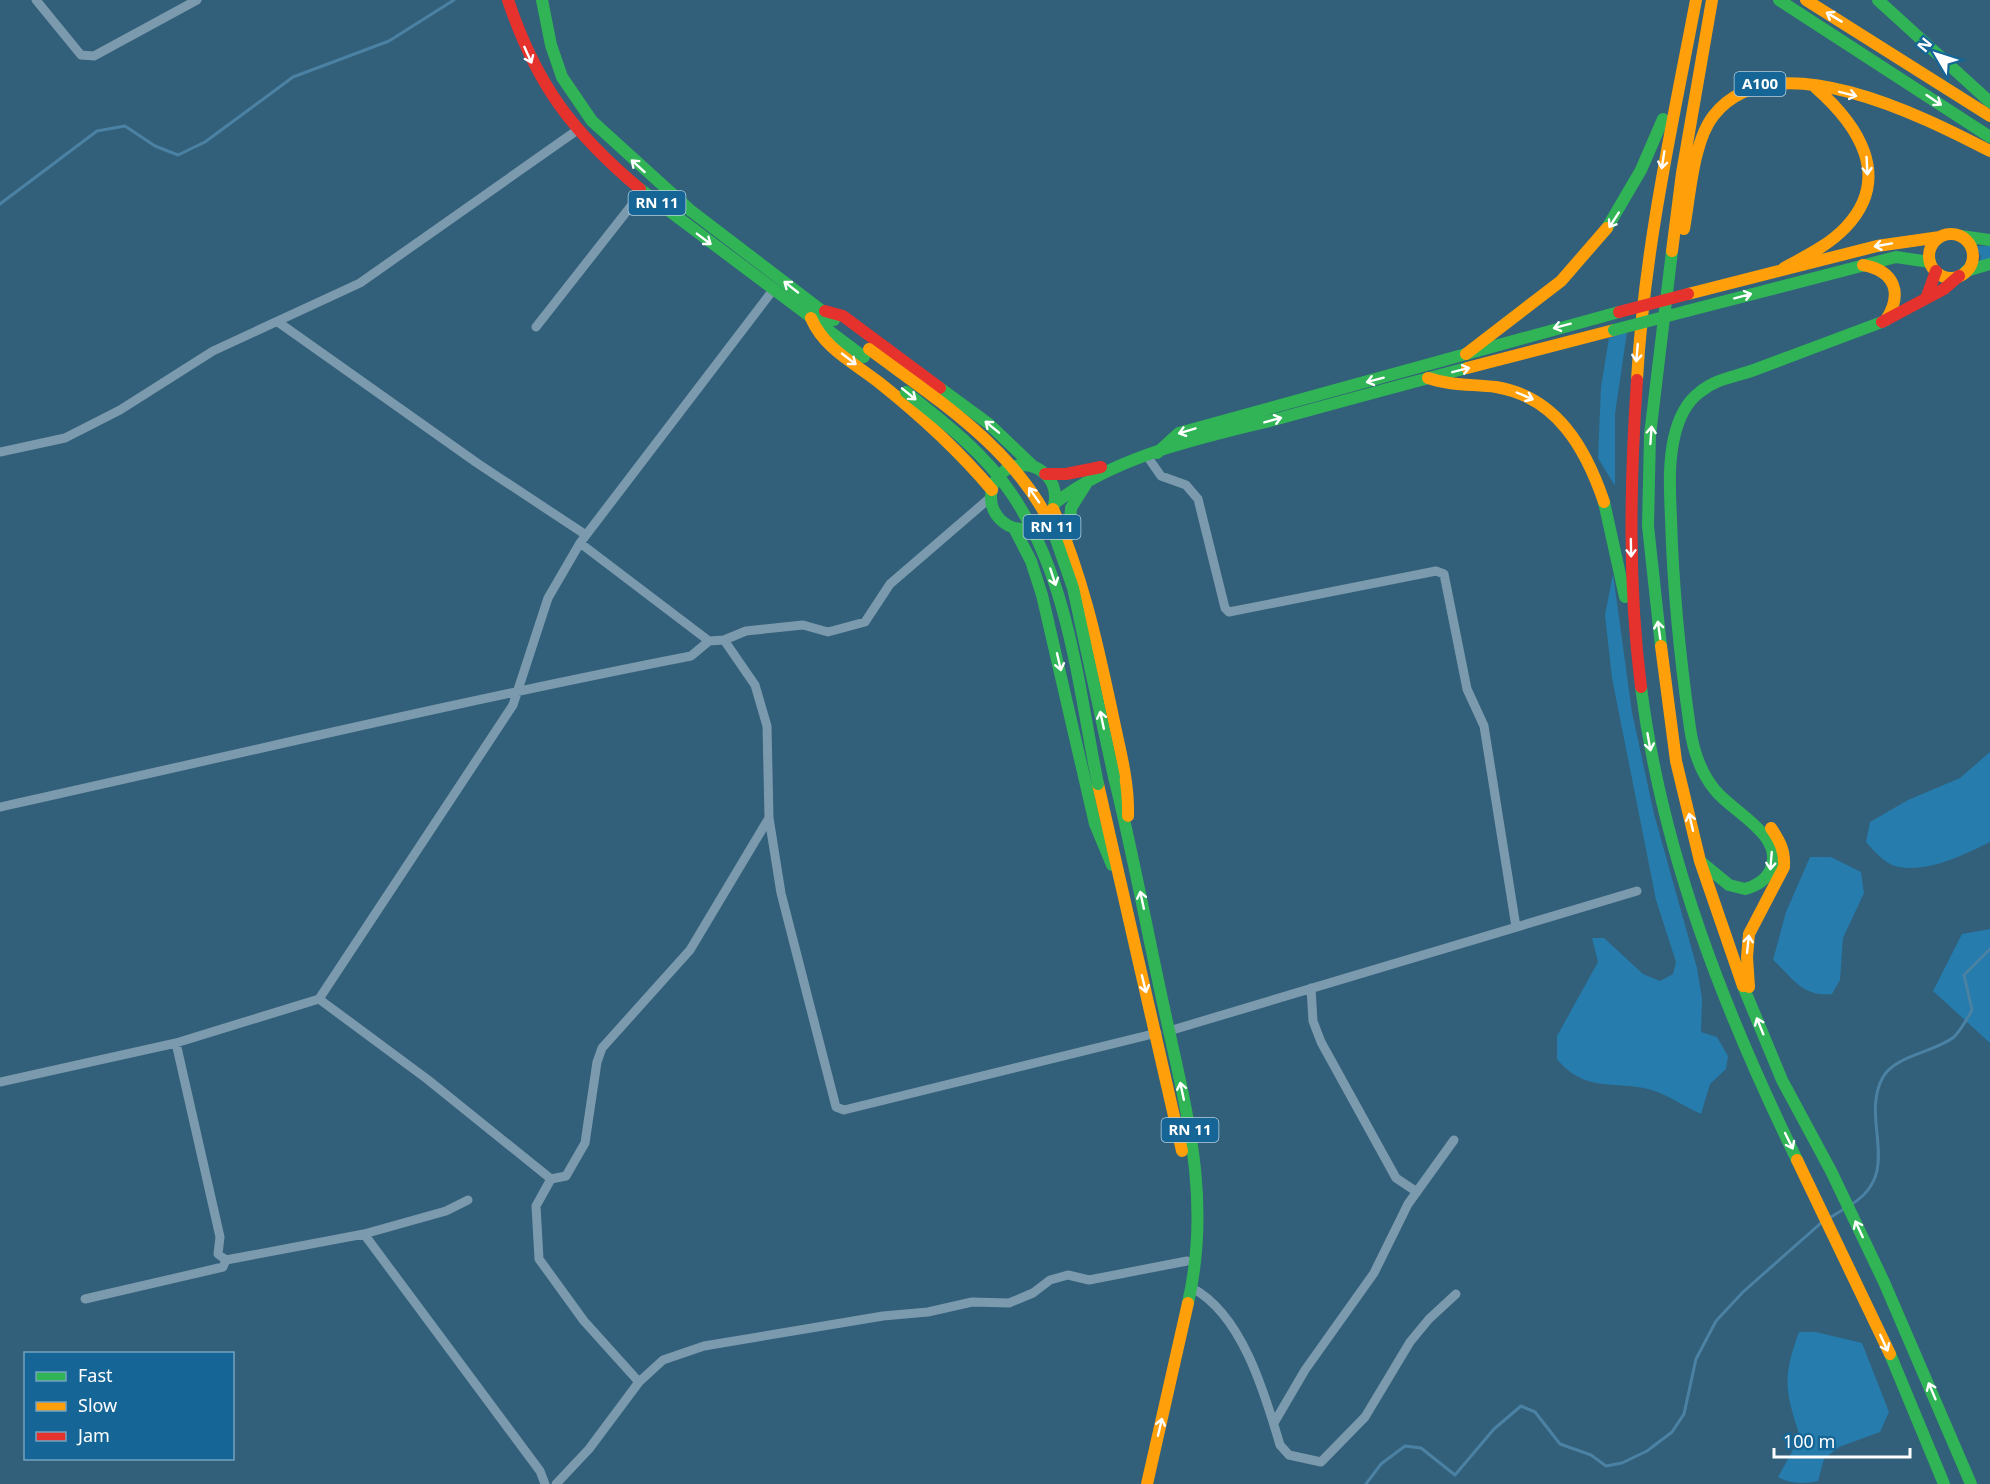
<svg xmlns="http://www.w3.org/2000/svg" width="1990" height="1484" font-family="'Noto Sans',sans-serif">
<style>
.green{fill:#267cac}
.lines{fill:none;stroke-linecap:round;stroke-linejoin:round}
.stream{stroke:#4b82a3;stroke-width:3}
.street{stroke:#7c9aad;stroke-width:9}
.fast{stroke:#30b455;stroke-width:12}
.slow{stroke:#ff9f0a;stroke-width:12}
.jam{stroke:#e5322d;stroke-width:12}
.fast-bridge{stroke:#30b455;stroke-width:12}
.slow-bridge{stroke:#ff9f0a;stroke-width:12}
.jam-bridge{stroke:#e5322d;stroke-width:12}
.oneway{stroke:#fff}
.labels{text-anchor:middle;stroke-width:4.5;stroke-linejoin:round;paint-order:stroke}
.shield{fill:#156697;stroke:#b9d1e0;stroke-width:1.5}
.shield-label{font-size:15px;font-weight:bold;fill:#fff}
</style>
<rect width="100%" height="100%" fill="#325f7a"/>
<path class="green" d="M1976 246H1990V258L1979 263 1981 257Z
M1627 332 1615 414V486L1598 458 1601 387 1609 338Z
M1613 574 1632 712 1654 814 1697 968 1702 998 1701 1032 1717 1037 1728 1056 1726 1069 1710 1084 1701 1114C1687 1108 1674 1099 1660 1093 1622 1077 1588 1097 1557 1059V1036L1598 962 1592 938H1604L1643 974 1660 981 1673 974 1676 962 1656 900 1612 678 1605 615Z
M1990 752V842C1963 855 1931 872 1899 867 1886 865 1874 851 1866 842L1870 822 1908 800 1960 778Z
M1810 857H1831L1861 872 1864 893 1843 938 1840 980 1832 994C1802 997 1793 978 1773 960L1786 912Z
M1990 929V1043L1933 991 1962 934Z
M1799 1332H1816L1862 1343 1889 1412 1880 1432 1839 1447 1824 1459 1818 1481C1804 1484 1790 1484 1778 1477L1800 1437C1785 1390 1782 1379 1799 1332Z"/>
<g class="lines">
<path class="stream" d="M0 204 97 131 125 126 155 146 178 155 205 142 293 77 389 41 454 0
M1852 1204C1904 1171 1859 1120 1883 1077 1896 1055 1933 1053 1954 1037 1961 1030 1967 1019 1972 1010L1964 975 1990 949
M1831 1217 1844 1209
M1366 1484 1381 1464 1405 1446 1421 1448 1455 1475 1494 1429 1521 1406 1535 1412 1560 1444 1591 1455 1606 1466 1622 1463 1647 1451 1672 1432 1684 1414 1696 1359 1716 1321 1743 1292 1821 1223"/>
<path class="street" d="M36 0 81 55 94 56 197 0
M278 322 477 463 586 535
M536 327 642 192
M0 452 65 438 120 410 213 351 360 283 576 131
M1147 456 1161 476 1186 485 1198 499 1225 608 1229 612 1436 571 1444 574 1467 689 1484 726 1516 927
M580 543 709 641
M724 640 755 685 767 726 769 818 781 893 836 1107 844 1110 1157 1033
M0 807C230 756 460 701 691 656L709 641 724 640 746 631 803 625 828 632 865 622 890 584 991 497
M1311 988 1313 1021 1321 1042 1396 1178 1417 1192
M319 999 427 1079 551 1179
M1169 1031 1637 891
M176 1043 220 1237 218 1254 226 1260 364 1234 540 1471 545 1484
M0 1082 176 1043 319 999 513 705 548 598 580 543 773 290
M364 1234 446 1211 468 1200
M1192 1288C1242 1314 1265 1394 1280 1445L1289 1455 1321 1462 1365 1417 1410 1342 1429 1319 1456 1294
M85 1299 223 1267 226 1260
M639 1382 584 1321 539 1259 536 1206 551 1179 566 1176 585 1143 597 1062 602 1048 690 950 769 818
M1274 1423 1305 1370 1374 1273 1408 1204 1454 1140
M556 1484 589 1449 639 1382 663 1360 704 1346 883 1316 928 1312 972 1302 1009 1303 1033 1293 1050 1280 1068 1275 1089 1280 1187 1261"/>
<path class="fast" d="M542 0 551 45 562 77 592 121 690 210 834 320
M1779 0 1990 137
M1878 0 1990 102
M640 189 864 357
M1607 228 1641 170 1663 119
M1961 236 1990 240
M1966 271 1990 264
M1687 311 1896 257 1930 262
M940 388 989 424 1034 467
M1157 453 1179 433 1619 312
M991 497a32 32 0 1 1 64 0a32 32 0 1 1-64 0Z
M1604 502 1625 597
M1055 503C1120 453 1203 438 1281 418 1343 401 1405 384 1467 368
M1014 528 1031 561 1042 595 1095 824 1112 865
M1069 536 1071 508 1086 484
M1661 646 1648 526 1650 435 1672 251
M1641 687C1662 853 1724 1010 1797 1160
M1114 777C1133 853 1147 931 1164 1008 1186 1110 1212 1198 1188 1303
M1701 862 1729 885 1745 889C1756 886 1765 881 1770 871 1787 836 1732 812 1715 790 1701 773 1693 749 1690 728 1680 658 1673 589 1671 519 1670 492 1668 465 1674 438 1678 420 1685 403 1700 392 1717 378 1735 377 1754 370 1797 354 1839 338 1882 322
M1743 986 1782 1080 1831 1171 1884 1282 1971 1484
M1890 1354 1944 1484"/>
<path class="slow" d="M1806 0 1990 116
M1684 229C1690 196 1693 141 1714 115 1774 40 1924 117 1990 151
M1929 256a22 22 0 1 1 44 0a22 22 0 1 1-44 0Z
M1672 251 1682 173 1712 0
M1863 265C1895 271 1903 293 1886 320
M1784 268C1806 256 1829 245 1846 227 1893 177 1858 125 1816 88
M1688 294 1877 246 1940 237
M811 318C825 350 855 363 881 384 921 416 959 451 992 490
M1466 354 1561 281 1607 228
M1467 368 1614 330
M1428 378C1451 386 1473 384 1496 387 1557 397 1586 449 1604 502
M1637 380C1644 251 1672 126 1696 0
M1053 509C1082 574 1097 642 1112 712 1119 747 1129 780 1128 816
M1661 646 1676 761 1700 861 1743 986
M1098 784 1182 1151
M1749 987 1747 957 1749 934 1784 867C1785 851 1780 841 1771 828
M1797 1160 1890 1354
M1147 1484 1188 1303"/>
<path class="jam" d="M508 0C536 84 572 132 640 189
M1927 296 1936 271
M825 311 843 316 940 388
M1882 322 1944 289 1959 276
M1637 380C1630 482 1628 585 1641 687
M1045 474H1066L1101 467"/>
<path class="fast-bridge" d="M1614 330 1687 311
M906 392C944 422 984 453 1011 493 1069 578 1078 686 1098 784
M1051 525 1073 588 1114 777"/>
<path class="slow-bridge" d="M869 349C936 399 1013 447 1051 525"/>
<path class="jam-bridge" d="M1619 312 1688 294"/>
</g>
<defs><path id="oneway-shaft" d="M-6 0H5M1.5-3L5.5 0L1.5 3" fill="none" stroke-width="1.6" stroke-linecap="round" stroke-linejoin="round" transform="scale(1.5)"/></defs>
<g class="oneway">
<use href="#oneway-shaft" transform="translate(1834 17) rotate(-149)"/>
<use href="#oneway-shaft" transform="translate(528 55) rotate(66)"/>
<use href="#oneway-shaft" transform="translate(1848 94) rotate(14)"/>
<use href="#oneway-shaft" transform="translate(1934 100) rotate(34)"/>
<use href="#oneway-shaft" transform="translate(1663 160) rotate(99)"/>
<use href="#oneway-shaft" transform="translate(638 166) rotate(-138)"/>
<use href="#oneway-shaft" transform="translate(1867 166) rotate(87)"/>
<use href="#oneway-shaft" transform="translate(1614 220) rotate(123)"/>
<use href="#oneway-shaft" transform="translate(704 239) rotate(37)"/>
<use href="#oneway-shaft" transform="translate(1883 245) rotate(170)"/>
<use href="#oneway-shaft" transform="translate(791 287) rotate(-142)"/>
<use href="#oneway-shaft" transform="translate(1743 296) rotate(-15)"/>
<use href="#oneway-shaft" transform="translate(1562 326) rotate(165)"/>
<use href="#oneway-shaft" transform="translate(1637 353) rotate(95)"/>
<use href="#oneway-shaft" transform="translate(849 359) rotate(38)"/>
<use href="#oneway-shaft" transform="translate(1461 370) rotate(-14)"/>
<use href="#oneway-shaft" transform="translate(1375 380) rotate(165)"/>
<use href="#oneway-shaft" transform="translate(909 394) rotate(39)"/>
<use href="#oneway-shaft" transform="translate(1525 396) rotate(23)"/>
<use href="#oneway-shaft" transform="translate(1273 420) rotate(-15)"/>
<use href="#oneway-shaft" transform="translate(992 427) rotate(-141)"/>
<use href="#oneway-shaft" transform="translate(1187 431) rotate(163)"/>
<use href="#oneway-shaft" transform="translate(1651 435) rotate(-86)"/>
<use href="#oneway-shaft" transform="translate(1034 495) rotate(-125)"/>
<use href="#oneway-shaft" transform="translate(1631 548) rotate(89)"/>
<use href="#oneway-shaft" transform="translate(1053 577) rotate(72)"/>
<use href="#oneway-shaft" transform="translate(1659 630) rotate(-98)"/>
<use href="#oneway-shaft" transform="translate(1059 662) rotate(77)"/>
<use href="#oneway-shaft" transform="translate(1102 720) rotate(-102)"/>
<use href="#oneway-shaft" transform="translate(1649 742) rotate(80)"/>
<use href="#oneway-shaft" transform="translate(1691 822) rotate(-103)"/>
<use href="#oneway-shaft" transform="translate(1771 861) rotate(95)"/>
<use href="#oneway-shaft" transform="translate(1142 900) rotate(-102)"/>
<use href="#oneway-shaft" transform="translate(1748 944) rotate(-84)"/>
<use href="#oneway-shaft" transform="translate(1144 984) rotate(76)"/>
<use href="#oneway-shaft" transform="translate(1760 1026) rotate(-112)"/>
<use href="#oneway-shaft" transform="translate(1182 1091) rotate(-102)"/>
<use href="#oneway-shaft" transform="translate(1789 1141) rotate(64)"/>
<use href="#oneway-shaft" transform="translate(1859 1229) rotate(-115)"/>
<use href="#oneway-shaft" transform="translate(1884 1343) rotate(65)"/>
<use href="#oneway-shaft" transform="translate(1932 1391) rotate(-113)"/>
<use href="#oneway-shaft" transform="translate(1160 1427) rotate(-77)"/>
</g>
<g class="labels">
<g class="shield">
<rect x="1734.5" y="72" width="51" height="24" rx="4.5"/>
<rect x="628.5" y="191" width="57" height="24" rx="4.5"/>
<rect x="1023.5" y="515" width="57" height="24" rx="4.5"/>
<rect x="1161.5" y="1118" width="57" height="24" rx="4.5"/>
</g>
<g class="shield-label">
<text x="1760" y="89">A100</text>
<text x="657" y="208">RN 11</text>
<text x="1052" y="532">RN 11</text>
<text x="1190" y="1135">RN 11</text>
</g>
</g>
<rect x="24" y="1352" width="210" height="108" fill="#156697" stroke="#73a3c1" stroke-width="1.5"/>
<rect x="36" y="1372" width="30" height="9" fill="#30b455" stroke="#73a3c1" stroke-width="1.5"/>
<text x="78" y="1382" font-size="18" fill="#ffffff">Fast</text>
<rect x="36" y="1402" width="30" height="9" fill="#ff9f0a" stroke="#73a3c1" stroke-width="1.5"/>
<text x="78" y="1412" font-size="18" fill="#ffffff">Slow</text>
<rect x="36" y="1432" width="30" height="9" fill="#e5322d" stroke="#73a3c1" stroke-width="1.5"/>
<text x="78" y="1442" font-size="18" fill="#ffffff">Jam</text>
<g transform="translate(1936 54) rotate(309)" stroke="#156697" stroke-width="4.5" paint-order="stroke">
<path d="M0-4.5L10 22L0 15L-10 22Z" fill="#ffffff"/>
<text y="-9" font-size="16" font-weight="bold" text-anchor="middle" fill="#ffffff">N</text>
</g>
<path d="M1774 1448v9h136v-9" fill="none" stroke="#ffffff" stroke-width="3"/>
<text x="1783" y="1448" font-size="18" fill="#ffffff" stroke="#156697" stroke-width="4.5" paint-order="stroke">100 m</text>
</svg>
